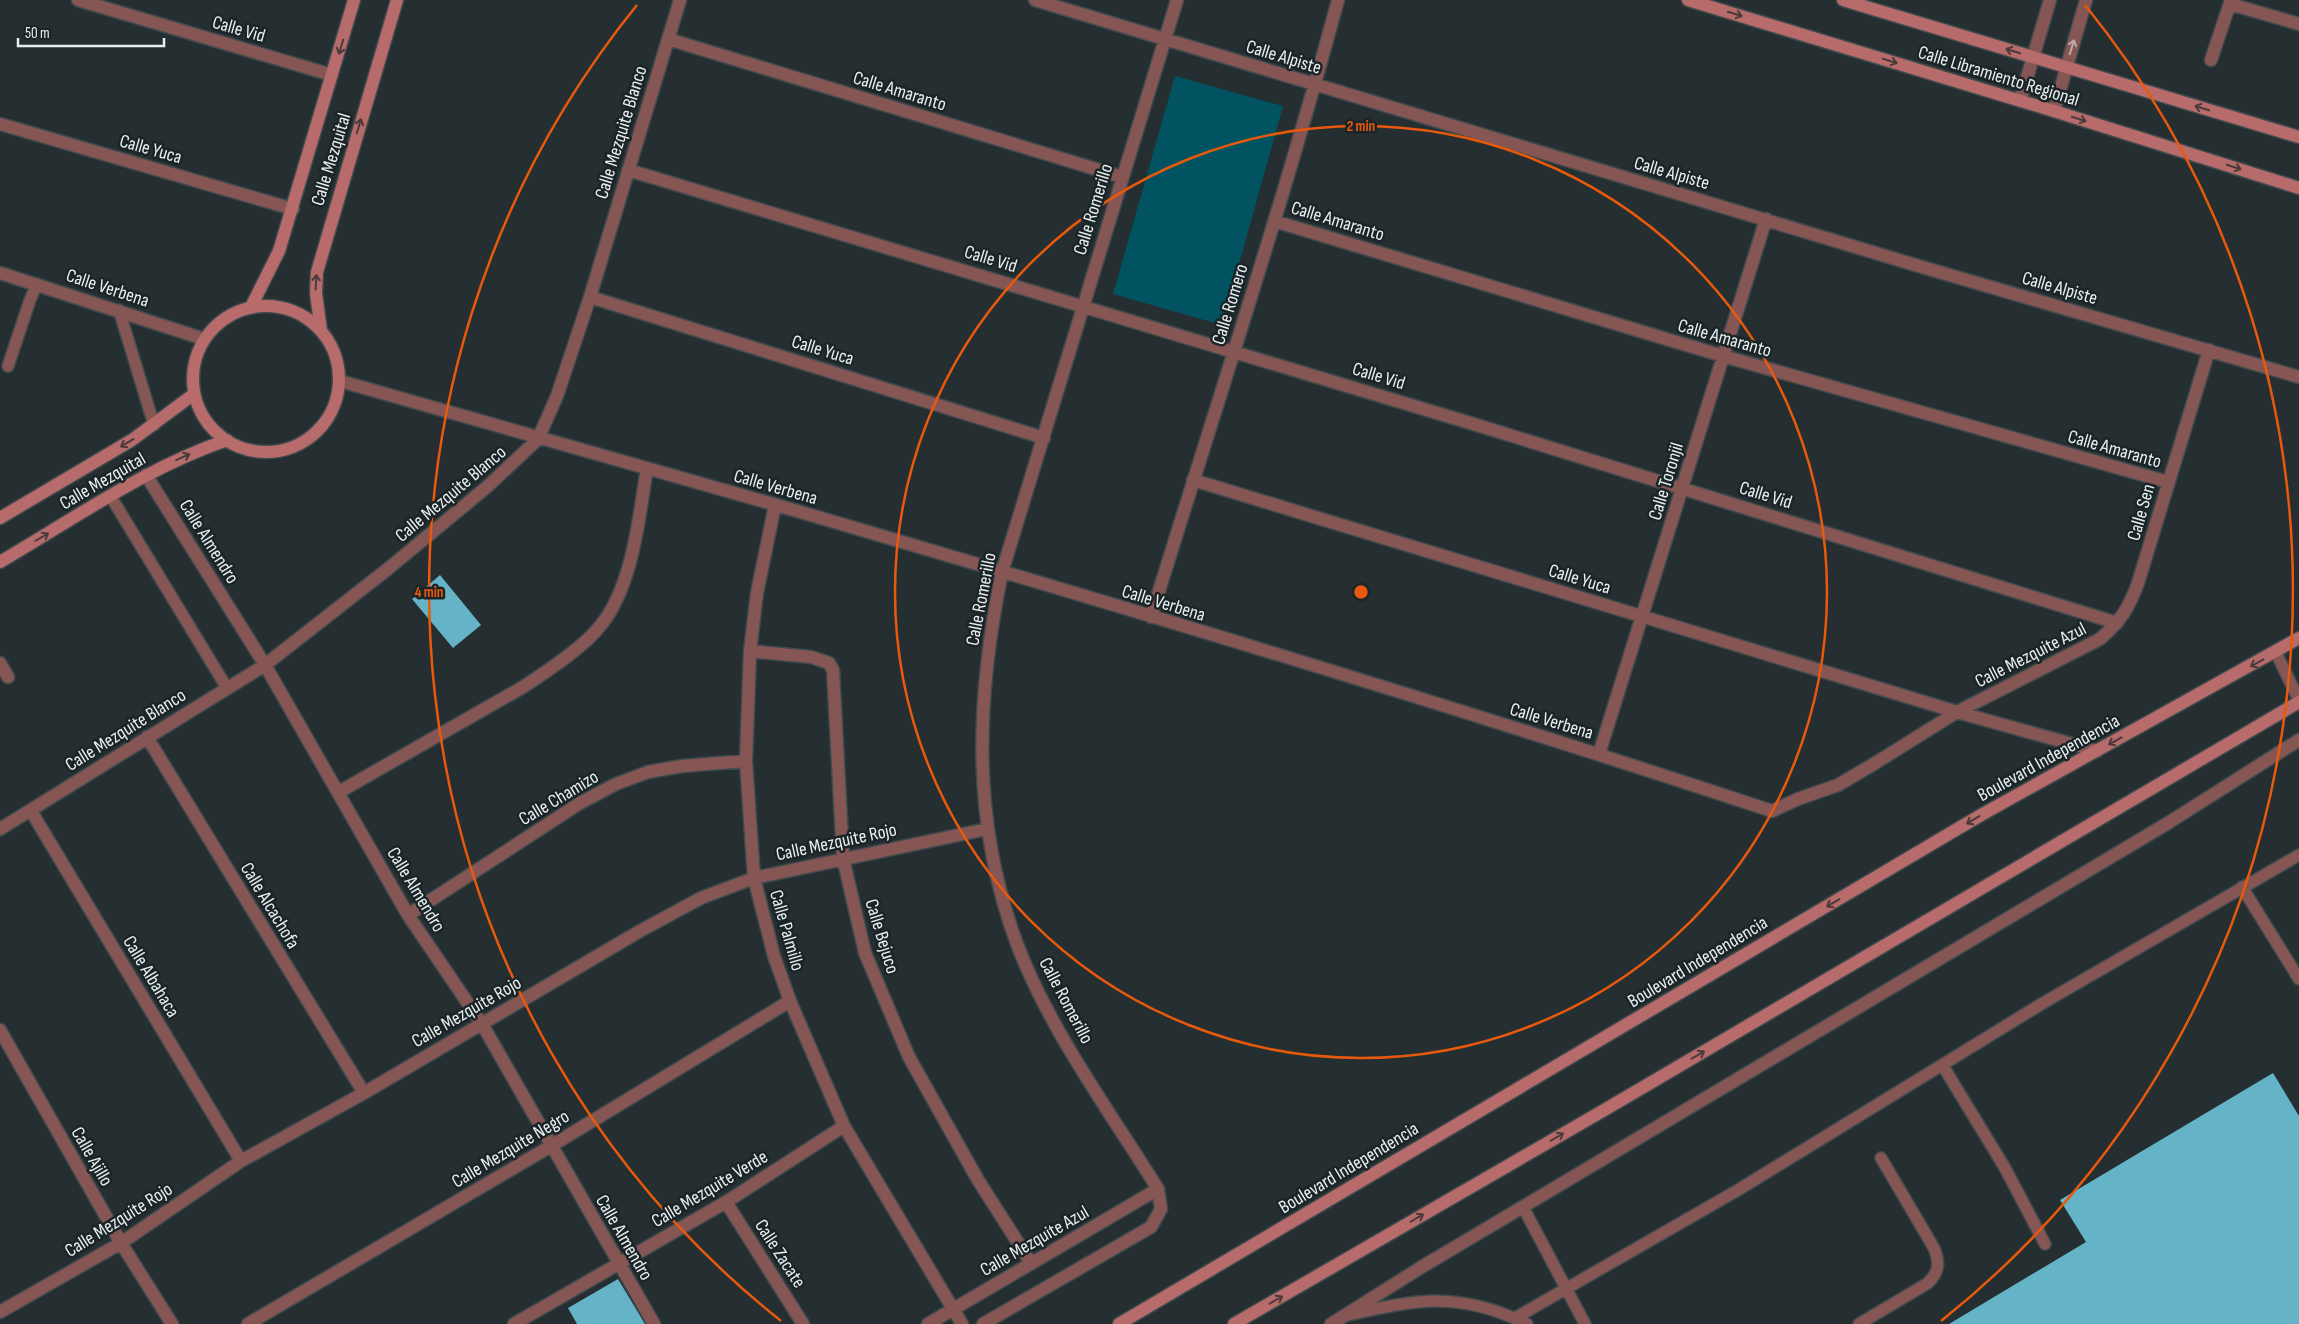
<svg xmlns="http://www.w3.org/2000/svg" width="2299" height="1324" font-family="'Sofia Sans Condensed',sans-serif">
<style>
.green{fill:#025361}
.building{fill:#64b3c6}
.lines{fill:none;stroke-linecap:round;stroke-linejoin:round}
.lane-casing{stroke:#404a4c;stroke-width:14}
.street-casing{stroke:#404a4c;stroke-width:15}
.secondary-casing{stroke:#404a4c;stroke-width:15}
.lane{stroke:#865655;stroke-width:11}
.street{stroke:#865655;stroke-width:12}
.secondary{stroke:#b76b6a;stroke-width:12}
.oneway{stroke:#4a3a3b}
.oneway2{stroke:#bcaaab}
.ring{fill:none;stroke:#e8590c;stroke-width:2.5}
.labels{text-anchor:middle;stroke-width:5;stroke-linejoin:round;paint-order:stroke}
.street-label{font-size:19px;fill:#e9eff1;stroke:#1b2527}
.centre{fill:#e8590c;stroke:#1b2527;stroke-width:2.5}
.ring-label{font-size:15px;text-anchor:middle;font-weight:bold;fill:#e8590c;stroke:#1b2527;stroke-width:5;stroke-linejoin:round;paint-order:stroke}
</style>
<rect width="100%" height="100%" fill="#252f31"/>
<path class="green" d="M1175 76 1283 106 1222 325 1113 294Z"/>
<path class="building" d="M440 575 481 625 453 648 412 599Z
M2273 1073 2299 1116V1324H1949L2086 1242 2060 1200Z
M618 1279 645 1324H577L568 1308Z"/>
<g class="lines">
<g class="lane-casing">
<path id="lane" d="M119 310 154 425
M8 366 30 300 37 284
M111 497 227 688
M2276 653 2299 700
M2242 887 2299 979
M1943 1066 2005 1168 2045 1244
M1523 1207 1585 1324
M1348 1315C1418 1299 1460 1291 1527 1324
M1515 1318 1738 1190 2043 1003 2299 855
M1859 1324 1928 1283C1939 1272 1940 1263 1934 1248L1881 1158"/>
</g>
<g class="street-casing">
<path id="street" d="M78 0 332 75
M1035 0 1922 267 2299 377
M2230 4 2299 24
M668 39 1122 177
M2211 60 2231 0
M2020 101 2050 0
M2054 111 2086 0
M0 124 293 209
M628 170 1467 422 2117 623
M1274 221 1723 356 2168 482
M0 273 204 339
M590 297 1044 438
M340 381C484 423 629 462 773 504 1108 602 1442 702 1772 811L1798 799 1838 785 1877 762 1957 712 2100 639C2121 620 2128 610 2138 583L2209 350
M146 475 265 665 408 915 482 1024 654 1324
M1193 480 1957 712 2097 751
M775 505 757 593 750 651 746 761 754 878 774 956 790 1001 844 1126 962 1324
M1151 617C1214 412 1282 208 1338 0
M750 651 811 657 829 663 833 670 843 858 865 953 909 1057 978 1180 1031 1263
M0 663 8 677
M147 737 364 1093
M1599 754 1766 219
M339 792 523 687C547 671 583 648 601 625 633 585 639 517 647 468
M31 811 241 1161
M0 829 265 665 389 568 488 486 538 439 557 396 590 297 680 0
M408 915 580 803 616 784 648 772 682 766 746 761
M0 1030 121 1243 172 1324
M726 1202 803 1324
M0 1312 121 1243 241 1161 364 1093 640 931 701 898 754 878 987 829
M248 1324 551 1146 790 1001
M514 1324 726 1202 844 1126
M928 1324 1158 1189
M983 1324 1151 1227 1161 1209 1158 1189C1110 1112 1049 1029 1017 944 971 820 976 699 1002 572L1177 0
M1331 1324 1420 1268 2168 823 2299 740"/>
</g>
<g class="secondary-casing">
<path id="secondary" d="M1688 0 2054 111 2299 188
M1843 0 2299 137
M193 379a73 73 0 1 1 146 0a73 73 0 1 1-146 0Z
M251 307 279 251 354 0
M321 331 316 293 317 272 397 0
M0 518 132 440 194 394
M0 562C74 519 145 468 227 440
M1119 1324 1981 815 2299 638
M1234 1324 1606 1109 2299 702"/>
</g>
<use href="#lane" class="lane"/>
<use href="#street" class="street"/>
<use href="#secondary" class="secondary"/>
</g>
<defs><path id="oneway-shaft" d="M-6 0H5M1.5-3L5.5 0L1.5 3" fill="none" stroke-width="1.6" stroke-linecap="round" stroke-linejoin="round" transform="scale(1.25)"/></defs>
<g class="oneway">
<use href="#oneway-shaft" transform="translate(1735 14) rotate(17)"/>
<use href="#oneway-shaft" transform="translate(341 47) rotate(107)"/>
<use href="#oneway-shaft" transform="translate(2013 51) rotate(-163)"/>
<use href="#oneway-shaft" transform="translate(1890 61) rotate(17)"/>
<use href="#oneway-shaft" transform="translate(2202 108) rotate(-163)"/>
<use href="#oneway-shaft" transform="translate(2079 119) rotate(18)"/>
<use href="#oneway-shaft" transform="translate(359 126) rotate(-73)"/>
<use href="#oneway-shaft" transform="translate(2234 167) rotate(18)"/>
<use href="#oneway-shaft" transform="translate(316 282) rotate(-87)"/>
<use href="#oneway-shaft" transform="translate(127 443) rotate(149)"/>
<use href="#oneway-shaft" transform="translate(183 457) rotate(-24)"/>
<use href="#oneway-shaft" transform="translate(42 537) rotate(-30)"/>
<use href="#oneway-shaft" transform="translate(2257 663) rotate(151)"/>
<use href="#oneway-shaft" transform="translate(2115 741) rotate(151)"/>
<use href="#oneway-shaft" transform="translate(1973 820) rotate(149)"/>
<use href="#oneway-shaft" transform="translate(1833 903) rotate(149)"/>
<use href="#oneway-shaft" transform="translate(1698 1055) rotate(-30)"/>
<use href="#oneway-shaft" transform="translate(1557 1137) rotate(-30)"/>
<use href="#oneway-shaft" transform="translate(1417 1218) rotate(-30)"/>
<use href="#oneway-shaft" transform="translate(1276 1300) rotate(-30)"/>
</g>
<use class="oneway2" href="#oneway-shaft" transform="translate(2072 47) rotate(-73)"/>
<g class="ring">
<circle cx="1361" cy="592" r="466"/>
<path d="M781 1321A932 932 0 0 1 637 5M2085 5A932 932 0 0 1 1941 1321"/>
</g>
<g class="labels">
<g class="street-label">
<text transform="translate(239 28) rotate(16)" y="7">Calle Vid</text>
<text transform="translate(1284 56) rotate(17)" y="7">Calle Alpiste</text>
<text transform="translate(1999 75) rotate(17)" y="7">Calle Libramiento Regional</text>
<text transform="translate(900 90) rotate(17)" y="7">Calle Amaranto</text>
<text transform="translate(620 132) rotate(-73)" y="7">Calle Mezquite Blanco</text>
<text transform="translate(151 148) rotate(16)" y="7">Calle Yuca</text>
<text transform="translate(330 159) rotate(-73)" y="7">Calle Mezquital</text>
<text transform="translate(1672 172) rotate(16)" y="7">Calle Alpiste</text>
<text transform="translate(1092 209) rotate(-73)" y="7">Calle Romerillo</text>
<text transform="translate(1338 220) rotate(17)" y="7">Calle Amaranto</text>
<text transform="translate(991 258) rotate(17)" y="7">Calle Vid</text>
<text transform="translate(108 287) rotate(18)" y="7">Calle Verbena</text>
<text transform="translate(2060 287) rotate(16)" y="7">Calle Alpiste</text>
<text transform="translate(1229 304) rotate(-73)" y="7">Calle Romero</text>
<text transform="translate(1725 337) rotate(16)" y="7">Calle Amaranto</text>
<text transform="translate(823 349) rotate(17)" y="7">Calle Yuca</text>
<text transform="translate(1379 375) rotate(17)" y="7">Calle Vid</text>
<text transform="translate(2115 448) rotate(16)" y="7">Calle Amaranto</text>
<text transform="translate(102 480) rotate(-30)" y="7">Calle Mezquital</text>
<text transform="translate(1665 481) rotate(-73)" y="7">Calle Toronjil</text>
<text transform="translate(776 486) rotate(16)" y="7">Calle Verbena</text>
<text transform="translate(450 493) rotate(-40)" y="7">Calle Mezquite Blanco</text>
<text transform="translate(1766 494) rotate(17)" y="7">Calle Vid</text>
<text transform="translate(2140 512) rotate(-74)" y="7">Calle Sen</text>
<text transform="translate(210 541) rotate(58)" y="7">Calle Almendro</text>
<text transform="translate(1580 578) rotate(17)" y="7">Calle Yuca</text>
<text transform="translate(980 599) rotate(-79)" y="7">Calle Romerillo</text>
<text transform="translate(1164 602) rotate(17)" y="7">Calle Verbena</text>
<text transform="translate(2030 654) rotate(-27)" y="7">Calle Mezquite Azul</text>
<text transform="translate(1552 720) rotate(17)" y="7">Calle Verbena</text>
<text transform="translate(125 729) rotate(-32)" y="7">Calle Mezquite Blanco</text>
<text transform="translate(2048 757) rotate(-29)" y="7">Boulevard Independencia</text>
<text transform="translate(558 797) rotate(-31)" y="7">Calle Chamizo</text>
<text transform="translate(836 841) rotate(-12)" y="7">Calle Mezquite Rojo</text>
<text transform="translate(417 889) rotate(59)" y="7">Calle Almendro</text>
<text transform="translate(271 905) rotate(59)" y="7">Calle Alcachofa</text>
<text transform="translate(788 930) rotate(74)" y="7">Calle Palmillo</text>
<text transform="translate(883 936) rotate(73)" y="7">Calle Bejuco</text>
<text transform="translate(1697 961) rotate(-31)" y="7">Boulevard Independencia</text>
<text transform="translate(152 976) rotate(59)" y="7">Calle Albahaca</text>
<text transform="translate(1067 1000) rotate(62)" y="7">Calle Romerillo</text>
<text transform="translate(466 1011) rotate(-30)" y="7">Calle Mezquite Rojo</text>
<text transform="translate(510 1148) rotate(-31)" y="7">Calle Mezquite Negro</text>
<text transform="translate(93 1156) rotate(60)" y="7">Calle Ajillo</text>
<text transform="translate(1348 1167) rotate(-31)" y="7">Boulevard Independencia</text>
<text transform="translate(709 1188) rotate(-31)" y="7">Calle Mezquite Verde</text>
<text transform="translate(118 1219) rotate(-32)" y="7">Calle Mezquite Rojo</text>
<text transform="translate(625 1237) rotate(60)" y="7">Calle Almendro</text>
<text transform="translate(1034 1240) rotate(-30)" y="7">Calle Mezquite Azul</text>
<text transform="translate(781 1253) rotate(57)" y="7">Calle Zacate</text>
</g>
</g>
<circle cx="1361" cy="592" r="8" class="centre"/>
<g class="ring-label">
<text x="1361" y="131">2 min</text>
<text x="429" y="597">4 min</text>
</g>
<path d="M18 38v8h146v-8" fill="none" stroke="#e9eff1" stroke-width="2.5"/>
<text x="25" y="38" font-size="15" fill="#e9eff1" stroke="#1b2527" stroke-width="4" paint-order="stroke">50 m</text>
</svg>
